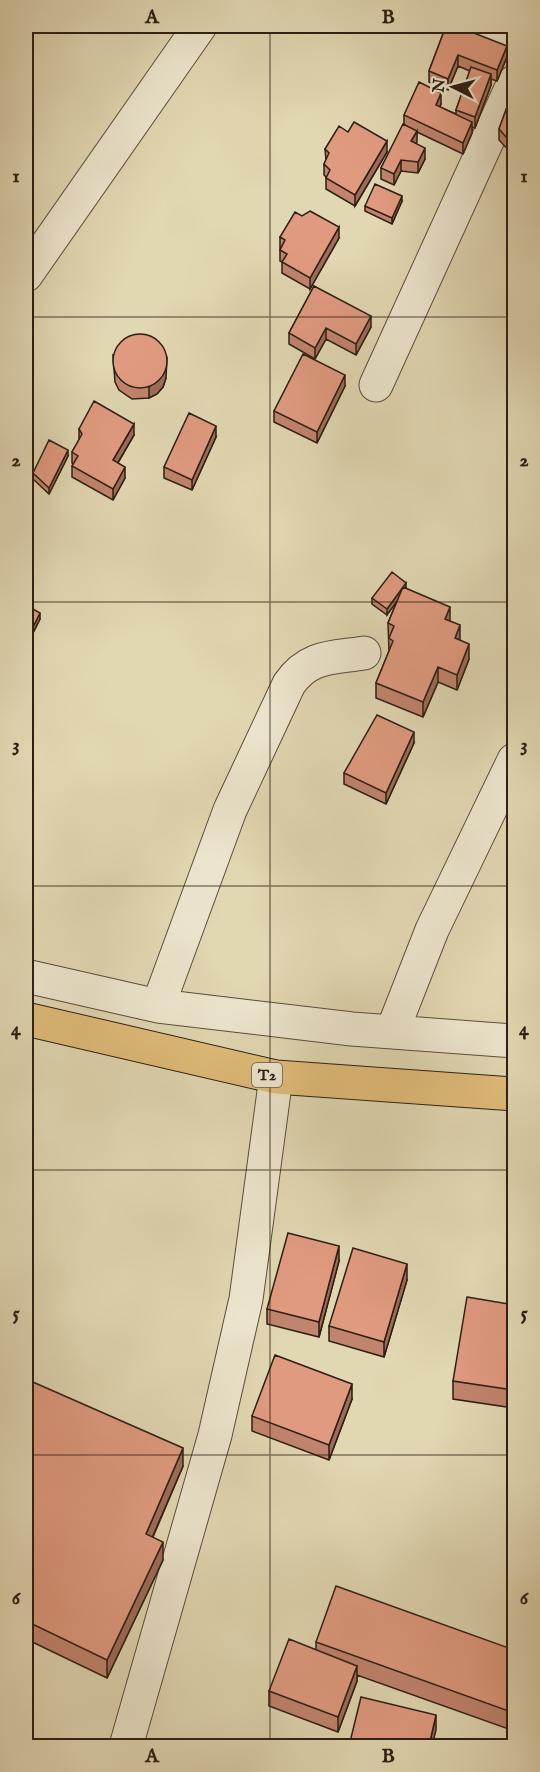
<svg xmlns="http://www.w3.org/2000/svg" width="540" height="1772" font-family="'IM FELL English',serif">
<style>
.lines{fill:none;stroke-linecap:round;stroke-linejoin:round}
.minor-casing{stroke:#5a4c3b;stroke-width:35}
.highway-casing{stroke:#2d1e13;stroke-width:35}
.minor{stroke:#ece5cd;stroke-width:33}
.highway{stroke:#e0bc79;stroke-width:33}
.wall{fill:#c1846e;stroke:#2d1e13;stroke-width:1.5}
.shaded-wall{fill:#9d6c5a;stroke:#2d1e13;stroke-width:1.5}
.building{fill:#e09a80;stroke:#2d1e13;stroke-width:1.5}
.grid{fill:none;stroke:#2d1e13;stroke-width:1.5;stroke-opacity:0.55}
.labels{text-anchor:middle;stroke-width:4.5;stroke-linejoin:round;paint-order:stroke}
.shield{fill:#ece5cd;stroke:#665a4b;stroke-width:1.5}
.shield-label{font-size:15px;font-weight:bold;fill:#2d1e13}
.neatline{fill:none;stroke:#2d1e13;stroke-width:2}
.grid-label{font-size:20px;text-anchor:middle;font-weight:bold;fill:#2d1e13}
</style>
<rect width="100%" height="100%" fill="#e1d7b2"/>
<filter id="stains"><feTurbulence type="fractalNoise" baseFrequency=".00333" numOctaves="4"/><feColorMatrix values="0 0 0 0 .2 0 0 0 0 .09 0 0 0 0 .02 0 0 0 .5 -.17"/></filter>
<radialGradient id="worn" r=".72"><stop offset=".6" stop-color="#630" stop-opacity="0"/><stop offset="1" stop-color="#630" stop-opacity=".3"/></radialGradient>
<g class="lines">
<g class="minor-casing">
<path id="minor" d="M492 26 514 30
M26 275 200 26
M376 385 514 82
M26 976 158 1006 352 1029 514 1041
M158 1006 230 810 289 684C309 655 333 658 364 653
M392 1032 432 930 514 760
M126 1746 215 1435 246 1299 276 1077"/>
</g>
<g class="highway-casing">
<path id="highway" d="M26 1019 276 1077 514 1094"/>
</g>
<use href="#minor" class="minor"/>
<use href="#highway" class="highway"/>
</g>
<path class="wall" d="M446 26 507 57 497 81 491 79V85L475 128 472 127V133L463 154 417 132 416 143 425 159 418 173 401 171 394 185 381 179V168L404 125V115L441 104 440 107 456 114V110L470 71 458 66 448 90 429 82V71Z
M514 88V156L499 140V129Z
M325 149 387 152 355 206 326 189V177L324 175V164L326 160Z
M402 201 392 224 365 211V206Z
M280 237 339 238 310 289 282 273V262L280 261Z
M314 286 371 327 356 355 326 339 315 359 289 344V333Z
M113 355 166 378 163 387 157 394 149 398 132 399 119 390 115 382Z
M345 386 317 443 274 422V411Z
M79 429 134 435 118 463 125 478 113 500 72 477V466L74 464 72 463V452L79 440Z
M216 437 192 490 164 478V467Z
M68 456 49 494 33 479V473Z
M406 588 450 621 469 659 457 690 438 682 423 717 376 698V683L389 651 388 623 398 599 387 615 372 604V598Z
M26 605 40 619 31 637 26 634Z
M414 743 386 804 344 784V773Z
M339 1261 319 1337 267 1324V1309Z
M407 1280 384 1357 329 1341V1326Z
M514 1305V1408L453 1399V1381Z
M26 1379 183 1466 153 1537 163 1560 107 1678 26 1639Z
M352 1399 329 1460 252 1431V1416Z
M316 1642 514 1650V1731L357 1675V1681L338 1732 269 1706V1691L316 1650Z"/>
<path class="shaded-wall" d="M507 46V57L497 81V70Z
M458 55V66L448 90V79Z
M491 74V85L475 128V117Z
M441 93V104L436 116V105Z
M472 122V133L463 154V143Z
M417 131V142L411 152V141Z
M387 141V152L355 206V195Z
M425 148V159L418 173V162Z
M401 160V171L394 185V174Z
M402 196V201L392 224V218Z
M339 227V238L310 289V278Z
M371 316V327L356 355V344Z
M326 328V339L315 359V348Z
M167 357 166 378 163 387 157 394 149 398V387Z
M345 375V386L317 443V432Z
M134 424V435L113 471V460Z
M216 426V437L192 490V480Z
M68 450V456L49 494V488Z
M125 467V478L113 500V489Z
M406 583V589L387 615V609Z
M450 607V622L445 619Z
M40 613V619L31 637V631Z
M460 625V640L455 638Z
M469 644V659L457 690V675Z
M438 667V682L423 717V702Z
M414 732V743L386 804V793Z
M339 1246V1261L319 1337V1322Z
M407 1264V1280L384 1357V1342Z
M352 1384V1399L329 1460V1445Z
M183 1448V1466L146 1552V1534Z
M163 1542V1560L107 1678V1660Z
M357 1666V1681L338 1732V1717Z
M436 1715V1730L432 1746H429Z"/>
<path class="building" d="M446 26H456L507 46 497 70 458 55 448 79 429 71Z
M471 67 491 74 475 117 456 110Z
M419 82 441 93 436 105 472 122 463 143 404 115Z
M514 88V146L499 129Z
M354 122 387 141 355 195 326 178 330 170 324 164 329 153 325 149 339 126 348 132Z
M403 124 417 131 411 141 425 148 418 162 401 160 394 174 381 168Z
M375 184 402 196 392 218 365 206Z
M310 211 339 227 310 278 282 262 287 254 280 250 285 240 280 237 295 212 302 216Z
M314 286 371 316 356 344 326 328 315 348 289 333Z
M113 361a27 27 0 1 1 54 0a27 27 0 1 1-54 0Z
M303 354 345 375 317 432 274 411Z
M94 401 134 424 113 460 125 467 113 489 72 466 78 456 72 452 82 434 79 429Z
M189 413 216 426 192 480 164 467Z
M49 440 68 450 49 488 33 473Z
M392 572 406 583 387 609 372 598Z
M403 587 450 607 445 619 460 625 455 638 469 644 457 675 438 667 423 702 376 683 393 641 389 638 394 626 388 623Z
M26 605 40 613 31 631 26 628Z
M377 715 414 732 386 793 344 773Z
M26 1128 27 1131V1140L26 1142Z
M288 1233 339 1246 319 1322 267 1309Z
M353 1248 407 1264 384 1342 329 1326Z
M467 1297 514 1305V1390L453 1381Z
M275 1355 352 1384 329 1445 252 1416Z
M26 1379 183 1448 146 1534 163 1542 107 1660 26 1621Z
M336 1586 514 1650V1713L316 1642Z
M289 1639 357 1666 338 1717 269 1691Z
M361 1697 436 1715 429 1746H349Z"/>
<path class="grid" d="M270 26V1746M26 317H514M26 602H514M26 886H514M26 1170H514M26 1455H514"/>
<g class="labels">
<rect class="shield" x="252" y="1063" width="30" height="24" rx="4.5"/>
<g class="shield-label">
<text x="267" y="1080">T2</text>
</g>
</g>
<rect width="540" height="1772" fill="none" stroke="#e1d7b2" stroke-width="66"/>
<g transform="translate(453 87) rotate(276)" stroke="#ece5cd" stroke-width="4.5" paint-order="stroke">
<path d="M0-4.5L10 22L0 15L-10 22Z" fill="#2d1e13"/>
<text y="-9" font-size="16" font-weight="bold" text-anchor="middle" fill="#2d1e13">N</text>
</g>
<rect x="33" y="33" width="474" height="1706" class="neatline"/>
<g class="grid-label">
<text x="152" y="23">A</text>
<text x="388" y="23">B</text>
<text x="16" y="182">1</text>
<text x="524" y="182">1</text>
<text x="16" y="466">2</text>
<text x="524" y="466">2</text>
<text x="16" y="751">3</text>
<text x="524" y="751">3</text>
<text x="16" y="1035">4</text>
<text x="524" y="1035">4</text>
<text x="16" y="1319">5</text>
<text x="524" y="1319">5</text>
<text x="16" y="1604">6</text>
<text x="524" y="1604">6</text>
<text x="152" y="1762">A</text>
<text x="388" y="1762">B</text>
</g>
<rect width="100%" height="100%" filter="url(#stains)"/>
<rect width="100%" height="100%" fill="url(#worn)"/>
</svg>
